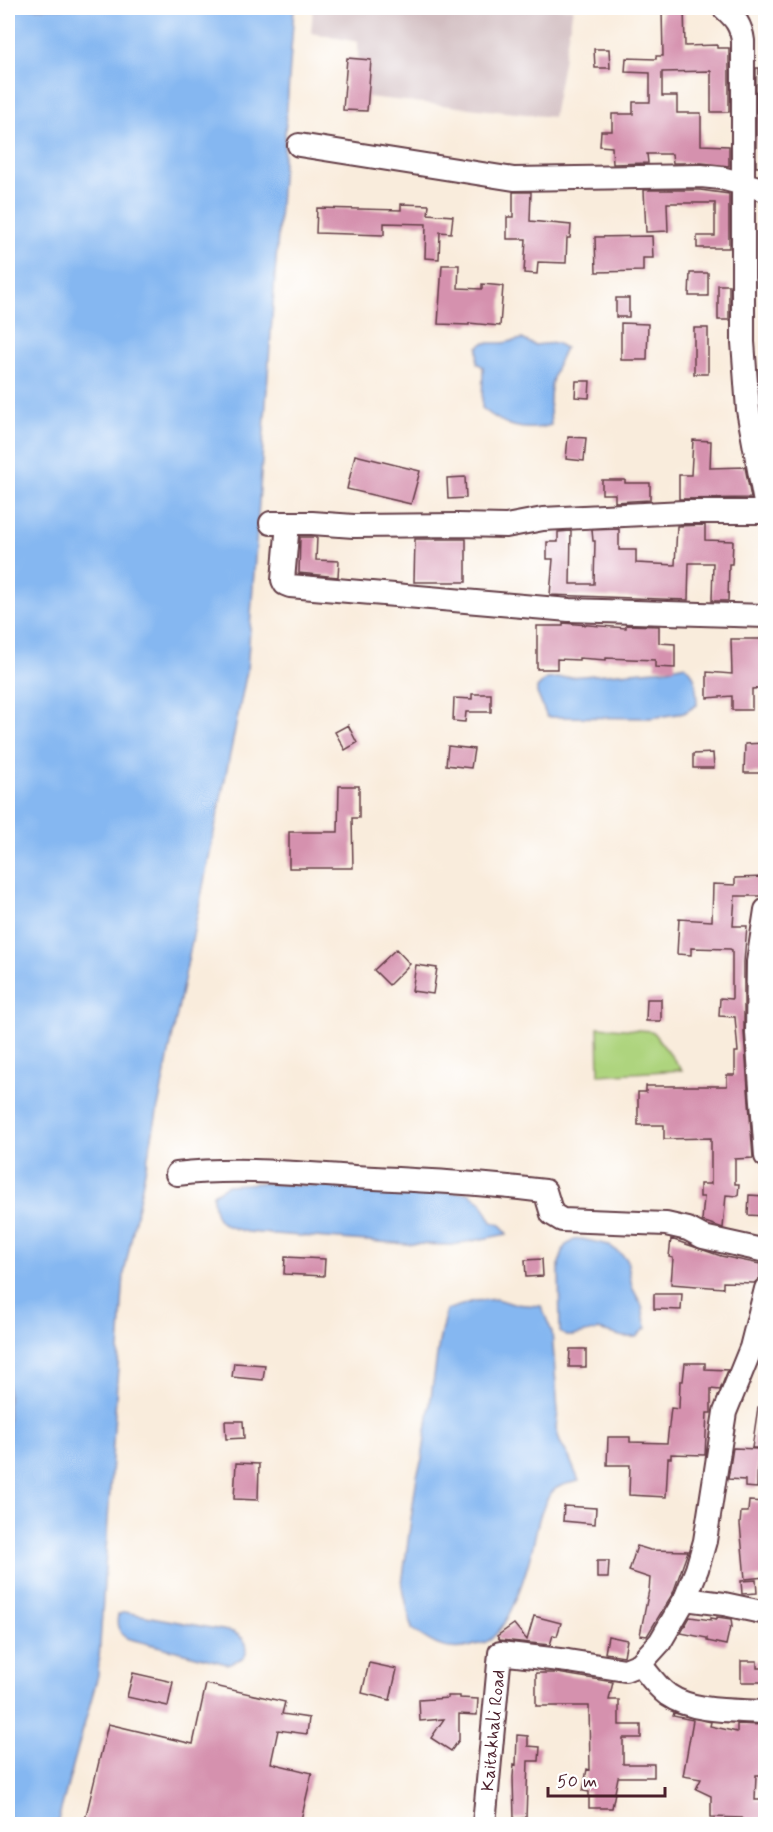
<svg xmlns="http://www.w3.org/2000/svg" width="773" height="1832" font-family="Mynerve,sans-serif">
<style>
.industrial{fill:#d2bec1}
.green{fill:#aed47e;stroke:#7c7a54;stroke-width:1.5}
.water{fill:#85b7f1;stroke:#686b8e;stroke-width:1.5}
.building{fill:#d591ae}
.lines{fill:none;stroke-linecap:round;stroke-linejoin:round}
.minor-casing{stroke:#643e46;stroke-width:26}
.minor{stroke:#fff;stroke-width:22}
.labels{text-anchor:middle;stroke-width:4.5;stroke-linejoin:round;paint-order:stroke}
.street-label{font-size:18px;fill:#4a1f2b;stroke:#fff}
</style>
<rect width="100%" height="100%" fill="#fff"/>
<filter id="ink" filterUnits="userSpaceOnUse"><feTurbulence type="fractalNoise" baseFrequency=".0167" numOctaves="2"/><feDisplacementMap in="SourceGraphic" scale="12" xChannelSelector="R" yChannelSelector="G"/><feConvolveMatrix kernelMatrix="1 2 1 2 8 2 1 2 1" color-interpolation-filters="sRGB"/></filter>
<filter id="wash" filterUnits="userSpaceOnUse"><feTurbulence type="fractalNoise" baseFrequency=".008" numOctaves="4" result="noise"/><feDisplacementMap in="SourceGraphic" scale="24" xChannelSelector="R" yChannelSelector="G"/><feGaussianBlur stdDeviation="1.35" result="paint"/><feColorMatrix in="noise" values="0 0 0 0 0 0 0 0 0 0 0 0 0 0 0 0 0 1.4 0 .05"/><feComposite in="paint" operator="in"/></filter>
<g filter="url(#wash)">
<rect width="100%" height="100%" fill="#f9ecdc"/>
<path class="industrial" d="M313 8H573L553 117 358 96V42L311 33Z"/>
<path class="green" d="M598 1027 652 1031 682 1070 599 1075Z"/>
<path class="water" d="M8 8H294L247 671 124 1274 98 1675 57 1824H8Z
M522 339 534 345 556 343 565 348C550 378 548 392 551 425 523 433 504 426 482 408L483 367 477 363 478 347 484 343H503Z
M685 665C698 675 696 690 697 705L684 713 651 718 547 717 537 693V688L546 679 668 669Z
M259 1183 469 1193 481 1202 492 1222 501 1225 507 1234 452 1245 407 1244 247 1232C221 1225 213 1223 213 1194L228 1185Z
M582 1239 609 1245 627 1259 632 1287 642 1306 646 1328 636 1337H624L598 1330 573 1336H566L560 1332 559 1263 565 1246 574 1240Z
M497 1299 513 1304 541 1306 552 1332 558 1412 556 1428 560 1442 569 1457 579 1481C571 1483 560 1484 554 1490 542 1501 537 1526 534 1541 528 1567 511 1627 488 1641 485 1643 479 1644 475 1645 449 1654 433 1645 412 1629L402 1584 417 1476 422 1459 439 1342 446 1310 474 1301Z
M124 1612 233 1632C244 1638 251 1645 244 1658L227 1664 126 1638C118 1631 116 1625 118 1615Z"/>
<g id="blocks">
<path class="building" d="M664 8H684L685 46 717 45V48H729V112H711V71L662 72V96H677V113H701V145L729 146V166L702 163H673L672 154H647L648 163 613 164 612 147 600 146 601 131H612V114H633V102H650V73L625 72 626 58 656 59V56H663L662 10H664Z
M594 49H609L610 68H595Z
M347 58 371 60 367 111 343 110Z
M756 68H759V116H763L762 167H756Z
M644 190H700L729 194V248H697V236H715V203H667L668 231 646 232Z
M513 192H531L530 221 571 225 570 238H567L566 263 538 262 537 274 524 273 526 239H507V217H513Z
M401 204 429 205 428 214 453 216 451 233 440 232 439 259 425 258 426 224 384 223V235L316 233 317 208 401 210Z
M652 236 653 258H643V271L596 272 595 237Z
M442 265H459L458 288 482 289V284L503 286 500 326 469 323V325L438 324Z
M690 273H708V296H689Z
M718 285H729V320H718Z
M616 298H629V317H616Z
M621 323 648 324 647 360H621Z
M694 328H708V374H694Z
M576 381H590L589 398 575 397Z
M568 437 586 438 584 461 566 459Z
M693 440 711 441 710 468 745 467 751 498 679 499V475H691Z
M355 455 420 471 411 504 347 489Z
M465 477 466 498 448 499 447 478Z
M602 480H625V483H650V500L615 502V494H602Z
M705 525V540L733 541 732 564H729L728 601H712L713 563H689L688 600 550 595 553 559H547V542H558V532L571 531 570 584H594L595 541H593L592 530 619 529V550H636V563L675 565 677 526Z
M300 537H317L316 560 339 561 338 577 299 573Z
M415 539H466V582H414Z
M563 623 626 628V625L659 626V643L675 644V668L655 667V660L606 658V660L579 658V660L557 659V669H537V626H563Z
M731 639H762V651H765V688L752 689V710H732V696L707 698V672L732 674Z
M472 694H491V712H466L465 722 453 721 454 698 472 699Z
M348 725 357 743 345 750 335 732Z
M765 743V773H744L745 744Z
M448 746 474 749 471 768 446 765Z
M713 753 714 768H693V754Z
M339 786H359V818H352L353 868H289V832H338Z
M765 877V896H735L733 926H747L744 962V1033L753 1158 735 1159V1184H739L738 1196 726 1195 723 1228 702 1221 704 1197H700V1184H711V1138L664 1139V1125H638V1092H646V1086H727V1075H735V1052H738L735 1017 719 1016 720 998 732 999V950L730 949 691 948V955L677 954 679 919 712 921 713 884 735 885V878Z
M396 949 410 964 389 985 374 970Z
M416 965 437 968 433 994 412 991Z
M647 999H661V1021H646Z
M749 1195 765 1196V1216L748 1215Z
M671 1239 721 1256 760 1264V1278L754 1283 723 1282V1288L671 1284 673 1258 669 1257Z
M285 1257 325 1259 324 1276 284 1274Z
M542 1259 543 1276 526 1277 525 1260Z
M654 1294H682L681 1310 654 1309Z
M570 1349H586V1367H569Z
M234 1363 265 1365 263 1380 232 1377Z
M685 1363H705V1369L728 1370 720 1390 711 1389V1413H707L705 1455 671 1454V1458H668L666 1497 629 1495 630 1465H607L608 1437H630V1442L667 1443 671 1408 679 1409 680 1381H683Z
M758 1407H765V1448H752Z
M225 1421H243L244 1438 226 1439Z
M733 1448 758 1449 757 1488 745 1487V1480L728 1479Z
M236 1463 259 1464 258 1500 234 1499Z
M749 1501 765 1502V1577L745 1579 740 1524 741 1512H748Z
M564 1506 596 1508 595 1524 563 1521Z
M637 1546 650 1550 688 1551 673 1593 647 1636 640 1635 649 1590 650 1578 629 1571Z
M597 1561H609L608 1578H597Z
M756 1580 757 1593 742 1594 741 1581Z
M534 1616 561 1623 557 1636 553 1635 550 1645 500 1640 497 1636 514 1624 527 1640Z
M690 1617 711 1620V1618L717 1619V1617L731 1619 732 1627H730L726 1645 707 1641V1638L681 1633Z
M608 1636 627 1640 624 1656 605 1653Z
M741 1661H757V1668H765V1682H741Z
M369 1663 397 1669 390 1700 362 1693Z
M133 1673 173 1682 168 1706 127 1697Z
M536 1673H557L613 1682 609 1700H619V1725H641V1738H623V1764H654V1777H618L612 1808H589V1792L583 1791 587 1769 590 1770 589 1706H536Z
M206 1684 285 1702 282 1714 309 1718 307 1734 278 1730 271 1763 312 1773 300 1824H84L108 1724 193 1744Z
M448 1696H460V1698L478 1699 477 1715 459 1714V1740L451 1751 431 1738 444 1719 420 1721 419 1700 448 1698Z
M674 1713 711 1722 710 1726 737 1732V1724L765 1725V1775H756L755 1800H765V1823L742 1822V1818L711 1817V1796L696 1789 701 1779 683 1776 693 1720 673 1716Z
M517 1735 528 1736V1746L540 1747 539 1761H528L526 1818 514 1819 513 1777 514 1764 516 1765Z"/>
</g>
</g>
<g filter="url(#ink)">
<use href="#blocks" fill-opacity="0" stroke="#643e46" stroke-width="1.5"/>
<g class="lines">
<g class="minor-casing">
<g id="minor">
<path d="M724 8C735 18 741 25 743 41V342L748 410 766 508"/>
<path d="M299 145 514 179 701 176 721 178 766 190"/>
<path d="M271 523H312L354 526 458 525 506 526 543 519 684 512H766"/>
<path d="M288 523 283 580 285 584 290 586 569 610 766 616"/>
<path d="M766 910 758 962 757 1033 766 1156"/>
<path d="M177 1174C236 1167 295 1173 354 1177 418 1180 482 1183 545 1191L552 1214 562 1220 666 1224 688 1229 703 1237 766 1251"/>
<path d="M685 1599 724 1604 766 1613"/>
<path d="M640 1664C649 1675 657 1687 668 1695 694 1713 736 1710 766 1712"/>
<path id="s1" d="M484 1824 500 1653 568 1661 625 1670 640 1664 660 1642 685 1599 697 1569 705 1541 725 1412 751 1348 766 1289"/>
</g>
</g>
<use href="#minor" class="minor"/>
</g>
</g>
<g class="labels">
<g class="street-label">
<text dy="6" stroke="none"><textPath href="#s1" startOffset="94">Kaitakhali Road</textPath></text>
</g>
</g>
<rect width="773" height="1832" fill="none" stroke="#fff" stroke-width="30"/>
<path d="M548 1787v9h117v-9" fill="none" stroke="#4a1f2b" stroke-width="3"/>
<text x="557" y="1787" font-size="18" fill="#4a1f2b" stroke="#ffffff" stroke-width="4.5" paint-order="stroke">50 m</text>
</svg>
